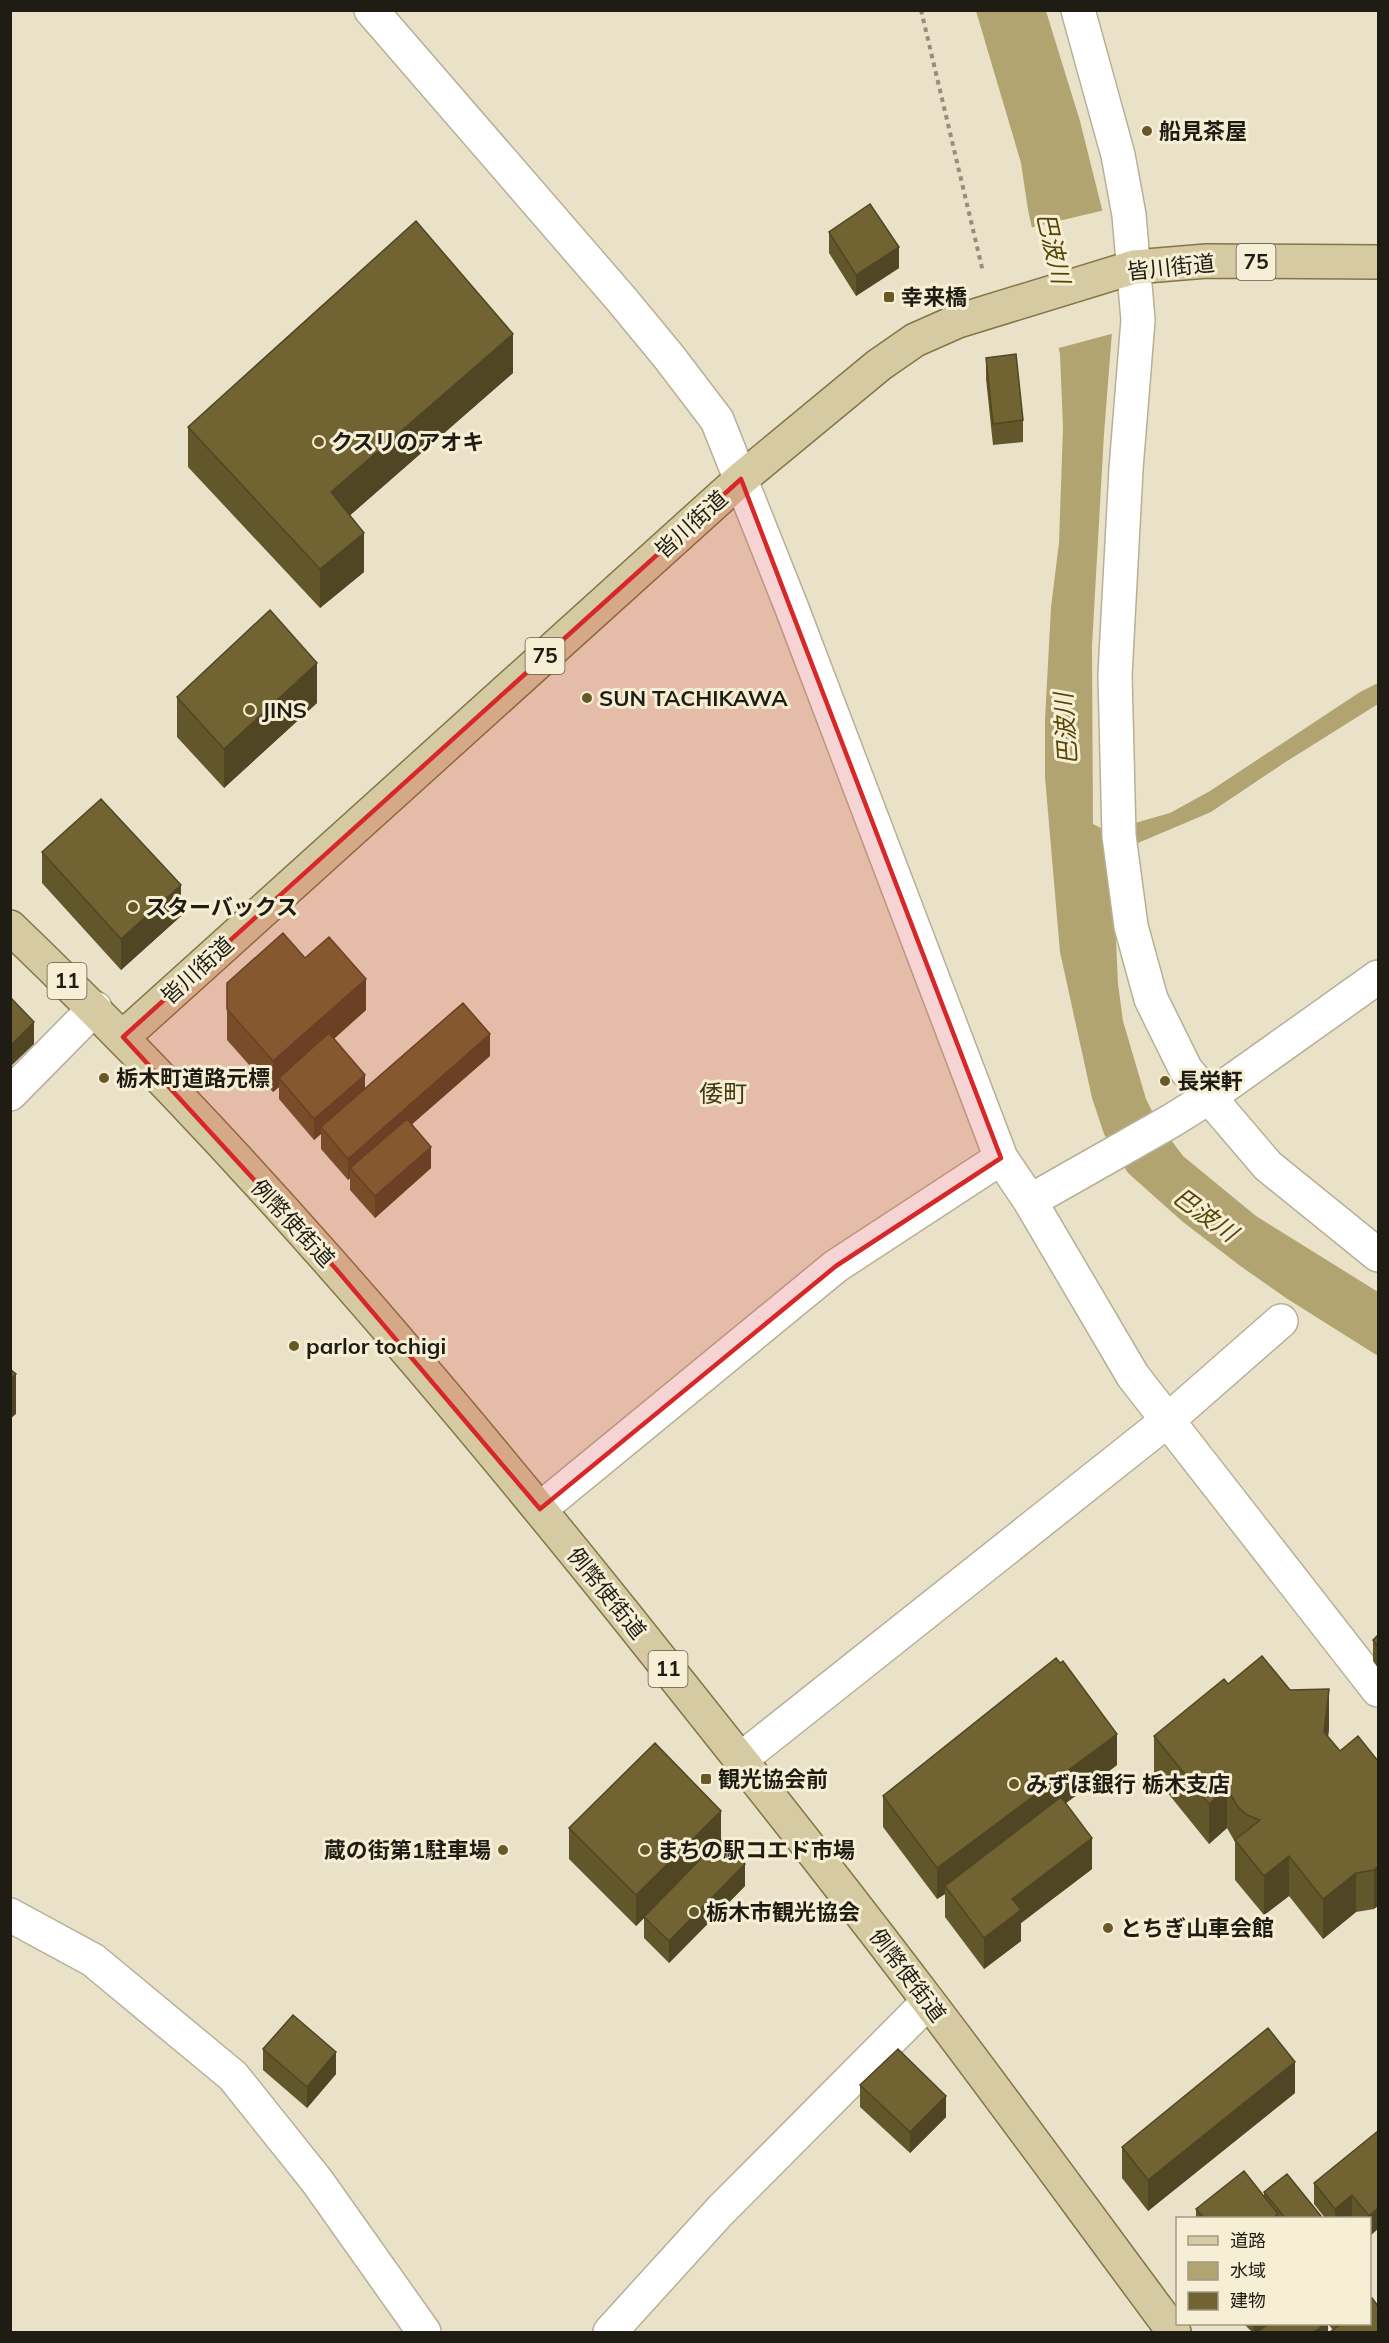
<svg xmlns="http://www.w3.org/2000/svg" width="1389" height="2343" font-family="Mulish,'Noto Sans JP',sans-serif">
<style>
.water{fill:#b2a471}
.pier{fill:#e9e2c8}
.lines{fill:none;stroke-linecap:round;stroke-linejoin:round}
.street-casing{stroke:#b7b097;stroke-width:36}
.primary-casing{stroke:#837646;stroke-width:36}
.path{stroke:#948f7c;stroke-width:4;stroke-dasharray:4.5 4.5;stroke-linecap:butt}
.street{stroke:#fff;stroke-width:33}
.primary{stroke:#d5caa1;stroke-width:33}
.wall{fill:#62562b}
.shaded-wall{fill:#504623}
.building{fill:#726432;stroke:#504623;stroke-width:1.5}
.marked{fill:#d62828;fill-opacity:0.2;stroke:#d62828;stroke-width:4.5;stroke-linejoin:round}
.poi-dot{fill:#675926;stroke:#f7efd5;stroke-width:2}
.labels{text-anchor:middle;stroke-width:6;stroke-linejoin:round;paint-order:stroke}
.shield{fill:#f7efd5;stroke:#605c4d;stroke-width:1.5}
.shield-label{font-size:21px;font-weight:bold;fill:#1f1d13}
.poi-label{font-size:22px;font-weight:bold;fill:#1f1d13;stroke:#f7efd5;text-anchor:start}
.street-label{font-size:22px;fill:#1f1d13;stroke:#f7efd5}
.water-label{font-size:24px;font-style:italic;fill:#564603;stroke:#f7efd5}
.neighbourhood-label{font-size:24px;fill:#43380e;stroke:#f7efd5}
</style>
<rect width="100%" height="100%" fill="#e9e2c8"/>
<path class="water" d="M976 11H1046L1080 121 1102 209 1112 332 1104 434 1092 646 1093 824 1107 831 1170 813 1210 791 1360 692 1378 683V704L1284 763 1211 812 1112 854 1118 984 1123 1021 1146 1099 1157 1121 1183 1156 1256 1216 1378 1292V1356L1286 1298 1239 1265 1183 1222 1128 1173 1104 1134 1092 1098 1060 952 1045 777V720L1051 607 1059 543 1063 428 1060 354 1028 210 1021 163Z"/>
<path class="pier" d="M1105 210 1115 333 1055 349 1029 228Z"/>
<g class="lines">
<g class="street-casing">
<path id="street" d="M371 10 622 300 669 357 717 420 791 606 1001 1158 1030 1201 1133 1376 1378 1690
M1078 10 1118 155 1129 215 1138 320 1126 469 1115 675 1119 836 1131 926 1151 999 1186 1070 1268 1166 1378 1255
M10 1094 95 1008
M1030 1201 1171 1121 1208 1098 1378 977
M540 1509 836 1266 1001 1158
M741 1759 1168 1420 1281 1321
M10 1915 93 1960 233 2076 317 2181 424 2332
M610 2332 720 2211 928 2002"/>
</g>
<g class="primary-casing">
<path id="primary" d="M10 927C231 1139 430 1372 622 1611 725 1740 828 1869 928 2001 1011 2110 1092 2222 1174 2332
M123 1037 741 479 879 365 915 340 958 321 1134 267 1207 261 1378 262"/>
</g>
<path class="path" d="M921 10 983 272"/>
<use href="#street" class="street"/>
<use href="#primary" class="primary"/>
</g>
<path class="wall" d="M829 232 899 268 856 296 829 253Z
M986 358 1023 420V442L993 445 986 379Z
M513 373 350 515 364 572 320 608 188 467V427Z
M177 697 317 703 224 788 177 737Z
M42 852 181 916 121 970 42 883Z
M305 958 366 1010 334 1039 365 1089 490 1056 411 1125 431 1168 375 1218 350 1190V1178L348 1180 321 1149V1134L314 1140 279 1099V1087L273 1092 227 1040V983Z
M1378 1635V1668L1373 1661V1640Z
M1228 1684 1290 1690 1329 1728 1328 1737 1340 1751 1378 1761 1374 1909 1356 1912 1323 1939 1289 1896 1264 1915 1235 1880V1842L1227 1828 1209 1844 1154 1776V1736Z
M1117 1765 1066 1803 1092 1869 1021 1923V1941L984 1969 945 1917V1894L937 1899 883 1827V1796Z
M569 1828 721 1840 745 1886 669 1963 644 1938V1918L636 1926 569 1859Z
M263 2049 336 2074 307 2108 263 2070Z
M860 2085 946 2117 910 2153 860 2107Z
M1295 2093 1148 2211 1122 2178V2147Z
M1378 2131 1370 2218H1354L1352 2216 1349 2218H1325L1314 2204V2183Z
M1264 2192 1321 2218H1196V2209L1264 2196Z
M1378 2245V2260L1377 2258V2247Z
M1244 2324H1370L1333 2330 1328 2324V2332H1252Z"/>
<path class="shaded-wall" d="M899 247V268L856 296V275Z
M513 334V373L331 532V492Z
M364 533V572L320 608V569Z
M317 663V703L224 788V749Z
M181 885V916L121 970V939Z
M366 979V1010L283 1083 279 1078V1087L273 1092V1061Z
M34 1022V1044L10 1067V1046Z
M490 1034V1056L355 1174 350 1168V1178L348 1180V1159Z
M365 1075V1096L321 1127V1134L314 1140V1119Z
M431 1147V1168L375 1218V1196Z
M16 1374V1414L10 1419V1379Z
M1329 1689V1728L1324 1772V1732Z
M1117 1734V1765L948 1891 945 1886V1894L937 1899V1868Z
M1227 1788V1828L1209 1844V1804Z
M721 1811V1842L636 1926V1895Z
M1092 1838V1869L1021 1923V1941L984 1969V1938L1012 1899Z
M1289 1856V1896L1264 1915V1876Z
M745 1864V1886L669 1963V1941Z
M1378 1866V1906L1374 1909V1870Z
M1356 1873V1912L1323 1939V1899Z
M336 2052V2074L307 2108V2087Z
M1295 2062V2093L1148 2211V2180Z
M946 2096V2117L910 2153V2132Z
M1352 2195V2216L1349 2218H1335V2209Z
M1378 2208V2229L1370 2236 1369 2216Z
M1256 2324H1270L1258 2332H1254V2325Z
M1325 2324H1328V2332H1314Z"/>
<path class="building" d="M870 204 899 247 856 275 829 232Z
M416 221 513 334 331 492 364 533 320 569 188 427Z
M1016 354 1023 420 993 424 986 358Z
M270 610 317 663 224 749 177 697Z
M101 799 181 885 121 939 42 852Z
M283 933 305 958 329 937 366 979 273 1061 227 1009V983Z
M11 998 34 1022 10 1046V999Z
M463 1003 490 1034 348 1159 321 1127Z
M329 1033 365 1075 314 1119 279 1078Z
M407 1119 431 1147 375 1196 350 1168Z
M10 1369 16 1374 10 1379Z
M1378 1635V1647L1373 1640Z
M1262 1656 1290 1690 1329 1689 1324 1732 1340 1751 1358 1736 1378 1761V1866L1374 1870 1356 1873 1323 1899 1289 1856 1264 1876 1235 1840 1260 1820 1247 1815 1238 1807 1227 1788 1209 1804 1154 1736 1224 1679 1228 1684Z
M1056 1658 1060 1663 1063 1661 1117 1734 937 1868 883 1796Z
M655 1743 721 1811 636 1895 569 1828Z
M1061 1797 1092 1838 1012 1899 1021 1910 984 1938 945 1886Z
M720 1839 745 1864 669 1941 644 1917Z
M293 2015 336 2052 307 2087 263 2049Z
M1268 2028 1295 2062 1148 2180 1122 2147Z
M898 2049 946 2096 910 2132 860 2085Z
M1378 2131V2208L1369 2216 1352 2195 1335 2209 1314 2183Z
M1244 2171 1278 2214 1273 2218H1204L1196 2209Z
M1287 2174 1321 2216 1317 2218H1285L1264 2192Z
M1372 2298 1378 2306V2332H1330L1341 2324H1370V2300Z
M1269 2324H1325L1314 2332H1257Z"/>
<path class="marked" d="M741 479 1001 1158 836 1266 540 1509 336 1269 123 1037Z"/>
<g class="poi-dot">
<circle cx="1147" cy="131" r="6"/>
<rect x="883" y="291" width="12" height="12" rx="3"/>
<circle cx="319" cy="442" r="6"/>
<circle cx="587" cy="698" r="6"/>
<circle cx="250" cy="710" r="6"/>
<circle cx="133" cy="907" r="6"/>
<circle cx="104" cy="1078" r="6"/>
<circle cx="1165" cy="1081" r="6"/>
<circle cx="294" cy="1346" r="6"/>
<rect x="700" y="1773" width="12" height="12" rx="3"/>
<circle cx="1014" cy="1784" r="6"/>
<circle cx="503" cy="1850" r="6"/>
<circle cx="645" cy="1850" r="6"/>
<circle cx="694" cy="1912" r="6"/>
<circle cx="1108" cy="1928" r="6"/>
</g>
<g class="labels">
<g class="shield">
<rect x="1236.5" y="244" width="39" height="36" rx="4.5"/>
<rect x="525.5" y="638" width="39" height="36" rx="4.5"/>
<rect x="47.5" y="963" width="39" height="36" rx="4.5"/>
<rect x="648.5" y="1651" width="39" height="36" rx="4.5"/>
</g>
<g class="shield-label">
<text x="1256" y="269">75</text>
<text x="545" y="663">75</text>
<text x="67" y="988">11</text>
<text x="668" y="1676">11</text>
</g>
<g class="poi-label">
<text x="1159" y="139">船見茶屋</text>
<text x="901" y="305">幸来橋</text>
<text x="331" y="450">クスリのアオキ</text>
<text x="599" y="706">SUN TACHIKAWA</text>
<text x="262" y="718">JINS</text>
<text x="145" y="915">スターバックス</text>
<text x="116" y="1086">栃木町道路元標</text>
<text x="1177" y="1089">長栄軒</text>
<text x="306" y="1354">parlor tochigi</text>
<text x="718" y="1787">観光協会前</text>
<text x="1026" y="1792">みずほ銀行 栃木支店</text>
<text x="491" y="1858" text-anchor="end">蔵の街第1駐車場</text>
<text x="657" y="1858">まちの駅コエド市場</text>
<text x="706" y="1920">栃木市観光協会</text>
<text x="1120" y="1936">とちぎ山車会館</text>
</g>
<g class="street-label">
<text transform="translate(1171 267) rotate(-6)" y="8">皆川街道</text>
<text transform="translate(691 524) rotate(-42)" y="8">皆川街道</text>
<text transform="translate(197 970) rotate(-42)" y="8">皆川街道</text>
<text transform="translate(293 1223) rotate(47)" y="8">例幣使街道</text>
<text transform="translate(607 1593) rotate(51)" y="8">例幣使街道</text>
<text transform="translate(908 1975) rotate(53)" y="8">例幣使街道</text>
</g>
<g class="water-label">
<text transform="translate(1053 248) rotate(77)" y="8">巴波川</text>
<text transform="translate(1066 729) rotate(-94)" y="8">巴波川</text>
<text transform="translate(1205 1215) rotate(36)" y="8">巴波川</text>
</g>
<g class="neighbourhood-label">
<text x="723" y="1102">倭町</text>
</g>
</g>
<rect width="1389" height="2343" fill="none" stroke="#1f1d13" stroke-width="24"/>
<rect x="1176" y="2217" width="195" height="108" fill="#f7efd5" stroke="#a19b87" stroke-width="1.5"/>
<rect x="1188" y="2236" width="30" height="9" fill="#d5caa1" stroke="#a19b87" stroke-width="1.5"/>
<text x="1230" y="2247" font-size="18" fill="#1f1d13">道路</text>
<rect x="1188" y="2262" width="30" height="18" fill="#b2a471" stroke="#a19b87" stroke-width="1.5"/>
<text x="1230" y="2277" font-size="18" fill="#1f1d13">水域</text>
<rect x="1188" y="2292" width="30" height="18" fill="#726432" stroke="#a19b87" stroke-width="1.5"/>
<text x="1230" y="2307" font-size="18" fill="#1f1d13">建物</text>
</svg>
